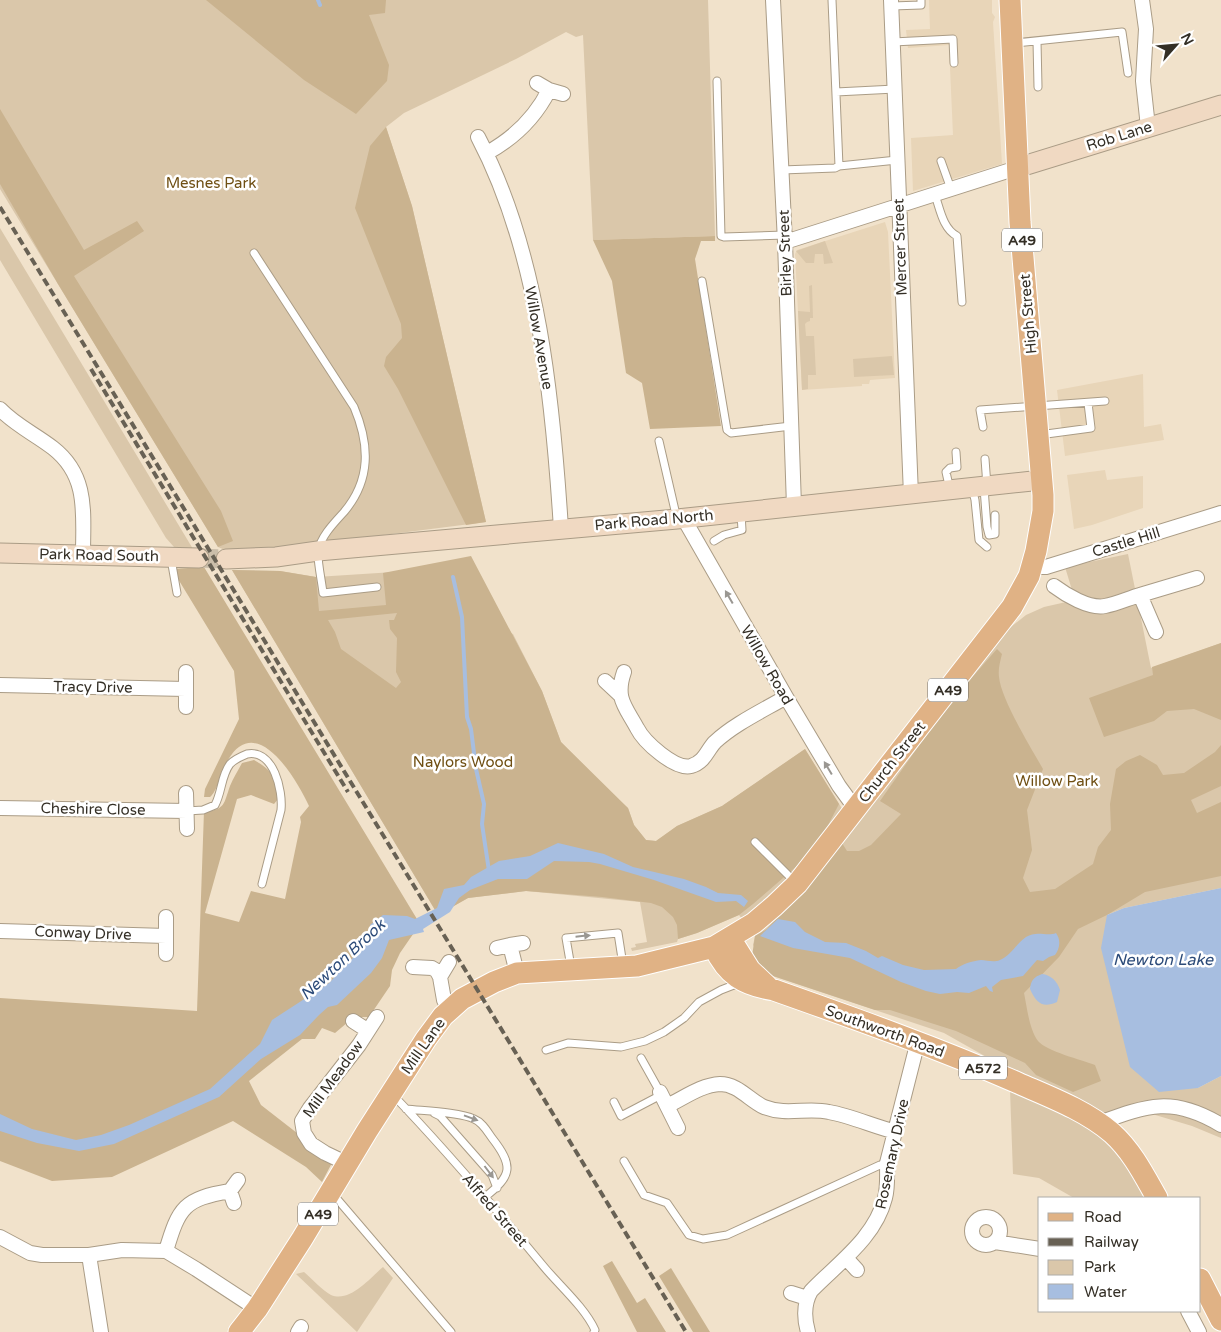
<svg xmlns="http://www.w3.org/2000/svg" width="1221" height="1332" font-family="'Varela Round',sans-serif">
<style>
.built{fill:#e8d5b8}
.green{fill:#dac7aa}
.forest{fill:#cab38f;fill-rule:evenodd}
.water{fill:#a7bee0}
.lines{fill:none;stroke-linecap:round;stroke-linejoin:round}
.stream{stroke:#a7bee0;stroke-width:4}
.secondary-tunnel{stroke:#cbbeaa;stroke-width:19;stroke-dasharray:19 9;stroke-linecap:butt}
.lane-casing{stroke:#aa9c86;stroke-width:9}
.street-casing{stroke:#aa9c86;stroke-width:16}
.secondary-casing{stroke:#aa9c86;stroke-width:21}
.primary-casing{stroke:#fff;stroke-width:23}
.lane{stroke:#fff;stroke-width:7}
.street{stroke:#fff;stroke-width:14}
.secondary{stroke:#f0d9c2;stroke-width:19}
.primary{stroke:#e0b285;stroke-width:21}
.rail{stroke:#686154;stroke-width:4;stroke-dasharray:8 4;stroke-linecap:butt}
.oneway{fill:#9a9792}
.labels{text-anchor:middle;stroke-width:5;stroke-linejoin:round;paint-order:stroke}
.shield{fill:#fff;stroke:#716d67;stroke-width:1}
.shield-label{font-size:14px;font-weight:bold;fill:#342f26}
.street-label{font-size:15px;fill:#342f26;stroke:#fff}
.park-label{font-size:15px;fill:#6f4f13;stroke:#fff}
.water-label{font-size:16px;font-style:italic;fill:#2c4b79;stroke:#fff}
</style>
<rect width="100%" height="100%" fill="#f1e2cb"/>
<path class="built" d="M929 0H992V13L995 17 993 22 1002 164 913 191 911 138 953 135 949 45 908 48 906 30 930 29Z
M885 222 888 232 895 378 870 380 869 384H862V386L802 390 795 254 797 250Z
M1143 374 1144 427 1161 424 1164 440 1065 456 1057 390Z
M1105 470 1107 480 1143 476V508L1092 525 1074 529 1067 475Z"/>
<path class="green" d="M0 0H708L715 236 593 240 583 35 576 37 566 32 516 59 404 113 386 127 412 206 486 522 234 554 218 547 0 189Z
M0 228 193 549 174 547 166 538 0 260Z
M825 241 833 263 824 264 823 254H815L814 263H806L796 251Z
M812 285 813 318H810V321L807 322 805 324 806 336H814L816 375H808V389L802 390 798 311 810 312 809 286Z
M892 356 894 375 854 377 853 359Z
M1128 554 1151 668 1221 643V888L1124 908 1107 915 1198 1088 1221 1076V1138L1192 1126 1142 1111 1099 1135 1118 1147 1147 1198H1074L1039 1178 1013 1174 1010 1090 1013 1072 944 1033 773 976 753 945 755 936 739 915 697 933 678 939 677 942 632 951 631 948 636 947 635 944 647 942 640 902 526 891 468 898 438 915 232 570 280 571 316 577 394 572 513 634 542 691 561 742 611 793 628 808 634 825 646 840 656 841 677 826 722 806 805 749 851 823 978 653 1026 615 1044 607 1075 600 1065 567Z
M383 1267 393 1278 357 1332 296 1274 304 1272C311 1278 323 1291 331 1295 350 1303 370 1278 383 1267Z"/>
<path class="forest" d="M206 0H386L385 13 369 15 389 65 387 81 356 114 304 80Z
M0 109 84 250 137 221 144 231 74 276 221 511 233 541 218 547 58 284 0 184Z
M386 127 412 206 486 522 466 525 398 389 384 366 386 357 402 338 401 324 355 208 370 146Z
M715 236V241H701L695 259 721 426 650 429 642 383 626 373 612 281 593 240Z
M471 556 542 691 561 742 628 808 634 825 646 840 656 841 677 826 722 806 805 749 839 804 824 833 798 865 753 904 739 915 697 933 678 939 677 925 673 917 662 907 651 903 602 897 526 891 468 898 438 915 232 570 280 571 316 577 319 611 386 605 383 573ZM397 613 394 620H389L390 629 397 638 396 672 401 682 396 688 341 649 335 632 328 620Z
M204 567 420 924 400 953 392 970 390 986 369 1017H354L335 1033 322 1028 315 1039H302L249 1081 261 1105 333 1161 322 1182 306 1167 233 1121 112 1177 52 1181 0 1161V998L197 1011 204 811C225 811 224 803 230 786 233 778 238 771 242 763L254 760C273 771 276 777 278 799L274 804 251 795 237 799 205 913 239 922 251 891 285 899 301 822 300 817 309 806C297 780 257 711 228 760 222 770 217 792 210 797H204L205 789 239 719 234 671 172 569Z
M1221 643V720L1194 709 1167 711 1154 721 1104 737 1089 698 1153 675 1152 667Z
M997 649 1002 654C1000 662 998 669 999 677 1001 699 1031 748 1043 769L1027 810 1032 850 1023 878 1030 892 1055 889 1093 864 1098 847 1111 830 1110 804 1116 769 1126 761 1140 755 1157 765 1163 775 1184 773 1215 752 1221 745V786L1191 800 1197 813 1221 802V876L1145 892 1107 915 1078 929 1059 957 1024 993C1027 1007 1029 1029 1038 1041 1046 1051 1082 1060 1095 1065L1101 1081 1073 1092 1036 1075 1025 1063 956 1031 890 1010H875L773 976 763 969 752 956 755 936 767 929 842 843 847 851H859L871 845 901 814 880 801 946 707Z
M612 1261 637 1303 645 1298 666 1332H637L603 1266Z
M671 1268 710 1332H693L659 1276Z"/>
<path class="water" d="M558 843 604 854 633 867 684 879 706 887 718 893 741 895 748 901 744 907 736 901 716 902 654 880 600 864 589 862 554 861 527 879H498L470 890 459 898 450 912 423 929 424 932 389 940 382 958 371 973 337 1005 328 1007 319 1015 300 1035 261 1059 219 1097 114 1144 79 1151 37 1143 0 1131V1114L32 1129 76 1140 101 1135 129 1125 210 1089 260 1044 272 1020 329 983 371 939 370 925 383 915 407 916 415 919 437 908 444 889 464 885 471 877 499 861 530 856Z
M1221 888V1076L1198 1088 1159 1092 1130 1067 1101 948 1107 915 1124 908Z
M778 919 795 922 805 932 825 942 846 943 866 951 878 958 882 956 903 965 924 970 956 969C962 964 972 961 981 960 987 960 993 963 1000 960 1010 956 1017 943 1026 937 1037 930 1047 937 1056 933 1061 940 1060 948 1055 955L1049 957 1043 961 1037 960 1023 976 1001 980 992 987 993 992 990 991 986 986 969 993 957 992 940 994 926 991 901 982 850 958 793 948 760 936Z
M1042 974C1051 975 1057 981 1060 990L1057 1002C1042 1009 1036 1002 1030 989 1031 980 1034 977 1042 974Z"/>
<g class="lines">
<path class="stream" d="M318 0 320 5
M453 577 462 617 467 717 471 729 476 769 484 804 482 824 489 871"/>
<path class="secondary-tunnel" d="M199 558 226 559"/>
<g class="lane-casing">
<path id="lane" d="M892 6 921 5V0
M1037 41 1038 87
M893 42 953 39 954 63
M1015 43 1122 32 1128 73
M717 81 721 236 724 237 785 235
M836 92 895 89
M941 161 951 189
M839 166 897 160
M782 170 835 168 839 166 832 0
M935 195C940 209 943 229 957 236L962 302
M254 253 354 407C370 445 371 480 344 512 334 523 321 536 318 551 317 560 322 583 323 593L377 587
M702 281 727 430 731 433 791 426
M983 427 980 410 1105 401
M1039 435 1091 428 1088 403
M659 441 677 519
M985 459 987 486
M972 488 975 500 979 540 987 547
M984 488 987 527 989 535 995 534V515
M950 490 946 472 950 468 957 467 956 452
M714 541 724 535 742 530 741 514
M171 559 177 593
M187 811 203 810 215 805C222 792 221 776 230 764 234 760 242 756 247 754 274 749 283 791 281 810L262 884
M755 842 795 882
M571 967 566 938 618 933 623 965
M546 1050 568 1043 621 1047 645 1041 664 1032 684 1018 699 1002 721 990 739 983
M641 1058 660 1092
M393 1095C446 1150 496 1209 545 1268 561 1287 585 1308 595 1330L594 1332
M614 1102 621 1116 661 1095
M406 1109C424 1111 459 1112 474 1119 482 1122 487 1131 492 1138 514 1166 512 1176 485 1197
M434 1113 440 1116 492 1175 497 1188
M624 1161 644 1195 667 1203 689 1235 703 1239 727 1235 880 1165 887 1163
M332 1193 451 1332"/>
</g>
<g class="street-casing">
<path id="street" d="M773 0 785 242 794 506
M891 0 911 495
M1142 0 1146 29 1143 81 1148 127
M537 83 549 90 563 94
M478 137C539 253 553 401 561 529
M487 153C514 138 535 118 549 90
M785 242 1017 168
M0 409C15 425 35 434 53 448 89 476 83 514 83 555
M684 519 786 697 839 786 855 808
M1031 567H1046L1221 513
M1054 586C1066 595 1089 609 1105 606 1117 604 1129 598 1140 595L1156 632
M1140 595 1197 578
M186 672V707
M624 672C615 698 625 706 637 728 644 742 675 770 691 766 705 762 707 750 715 742 734 724 764 710 786 697
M605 681 620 695
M0 685 186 689
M186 793 187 829
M0 808 187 811
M166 917V954
M0 931 166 936
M510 945 523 943
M497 948 510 945 517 973
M413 967 432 968 437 971 440 977 444 1000 449 1010
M440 977 449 962
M353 1021 367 1030
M660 1092 667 1106
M1099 1123C1148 1105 1173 1096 1221 1125
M678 1128 667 1106C684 1098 701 1085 720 1084 738 1084 749 1100 764 1107 787 1116 807 1107 829 1112 851 1116 873 1126 896 1132
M348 1164 325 1153 311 1144 304 1133 302 1121 310 1108 359 1045 377 1017
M230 1191 234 1203
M972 1231a14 14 0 1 1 28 0a14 14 0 1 1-28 0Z
M0 1237 30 1253 42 1255H89L122 1250 166 1251 196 1269 257 1309
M995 1242 1040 1249
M166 1251C179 1207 184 1199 230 1191L238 1180
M89 1255 101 1332
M846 1258 857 1270
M791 1293 807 1298
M1188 1311 1199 1332
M298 1332 301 1327
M808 1332C804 1318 804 1303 811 1291 838 1263 875 1238 885 1198 888 1187 887 1175 887 1163L918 1041"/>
</g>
<g class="secondary-casing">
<path id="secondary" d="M1017 168 1221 105
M0 553 199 558
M226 559 276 557 318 551 677 519 1042 480"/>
</g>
<g class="primary-casing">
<path id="primary" d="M730 938 750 970 767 986
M714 947C727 975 743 985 774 990 856 1019 938 1048 1018 1083 1050 1097 1085 1110 1112 1133 1132 1151 1144 1175 1157 1198
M1200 1279 1221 1320
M239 1332 257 1309 302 1239 367 1131 426 1039 443 1016 462 999 494 982 517 973 637 966 714 947 754 923 774 906 797 884 1012 607 1029 576 1036 551 1043 511V495L1020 222 1010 0"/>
</g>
<use href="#lane" class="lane"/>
<use href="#street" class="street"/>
<use href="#secondary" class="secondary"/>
<use href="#primary" class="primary"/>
<path class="rail" d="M0 207 686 1332
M91 369 348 792"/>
</g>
<defs><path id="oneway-solid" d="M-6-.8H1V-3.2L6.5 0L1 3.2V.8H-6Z" transform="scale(1.25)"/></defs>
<g class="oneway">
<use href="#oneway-solid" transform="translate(729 597) rotate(-120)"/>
<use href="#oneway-solid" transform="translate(828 768) rotate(-121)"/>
<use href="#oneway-solid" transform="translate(583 936) rotate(-6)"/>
<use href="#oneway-solid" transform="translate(471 1118) rotate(20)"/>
<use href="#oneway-solid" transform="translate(489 1172) rotate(53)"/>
</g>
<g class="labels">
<g class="shield">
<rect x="1002" y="228.5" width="40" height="23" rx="4"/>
<rect x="928" y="678.5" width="40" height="23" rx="4"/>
<rect x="959" y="1056.5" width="48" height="23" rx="4"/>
<rect x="298" y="1202.5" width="40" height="23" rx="4"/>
</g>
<g class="shield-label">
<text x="1022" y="245">A49</text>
<text x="948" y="695">A49</text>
<text x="983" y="1073">A572</text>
<text x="318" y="1219">A49</text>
</g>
<g class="street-label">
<text transform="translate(1119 136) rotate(-17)" y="5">Rob Lane</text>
<text transform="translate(900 247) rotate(-92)" y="5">Mercer Street</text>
<text transform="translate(785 253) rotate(-92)" y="5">Birley Street</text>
<text transform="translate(1028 314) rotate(-95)" y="5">High Street</text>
<text transform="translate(539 338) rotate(80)" y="5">Willow Avenue</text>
<text transform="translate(654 520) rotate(-5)" y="5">Park Road North</text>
<text transform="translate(1126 542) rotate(-17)" y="5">Castle Hill</text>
<text transform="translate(99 555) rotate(1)" y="5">Park Road South</text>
<text transform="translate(767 665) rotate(60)" y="5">Willow Road</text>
<text transform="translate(93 687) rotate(1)" y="5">Tracy Drive</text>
<text transform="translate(892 762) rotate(-52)" y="5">Church Street</text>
<text transform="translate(93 809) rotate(1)" y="5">Cheshire Close</text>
<text transform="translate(83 933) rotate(2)" y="5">Conway Drive</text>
<text transform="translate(885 1031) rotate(20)" y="5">Southworth Road</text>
<text transform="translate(423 1046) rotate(-55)" y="5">Mill Lane</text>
<text transform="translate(333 1079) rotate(-54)" y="5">Mill Meadow</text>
<text transform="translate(892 1154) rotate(-78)" y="5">Rosemary Drive</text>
<text transform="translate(495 1210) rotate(49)" y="5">Alfred Street</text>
</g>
<g class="park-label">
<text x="211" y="188">Mesnes Park</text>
<text x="463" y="767">Naylors Wood</text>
<text x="1057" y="786">Willow Park</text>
</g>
<g class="water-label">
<text transform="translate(342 959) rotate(-43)" y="6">Newton Brook</text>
<text x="1163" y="965">Newton Lake</text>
</g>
</g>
<rect x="1038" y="1197" width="162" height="115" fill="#ffffff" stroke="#aeaca8"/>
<rect x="1048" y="1213" width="25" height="8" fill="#e0b285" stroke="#aeaca8"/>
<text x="1084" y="1222" font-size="15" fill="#342f26">Road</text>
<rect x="1048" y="1238" width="25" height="8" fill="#686154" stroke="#aeaca8"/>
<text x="1084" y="1247" font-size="15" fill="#342f26">Railway</text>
<rect x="1048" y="1260" width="25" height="15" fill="#dac7aa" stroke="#aeaca8"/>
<text x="1084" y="1272" font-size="15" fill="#342f26">Park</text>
<rect x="1048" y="1284" width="25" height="15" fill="#a7bee0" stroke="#aeaca8"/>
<text x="1084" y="1297" font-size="15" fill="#342f26">Water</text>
<g transform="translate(1176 45) rotate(63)" stroke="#ffffff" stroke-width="4" paint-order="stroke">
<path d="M0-4L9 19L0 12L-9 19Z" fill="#342f26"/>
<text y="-8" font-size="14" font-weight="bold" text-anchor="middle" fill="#342f26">N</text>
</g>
</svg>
